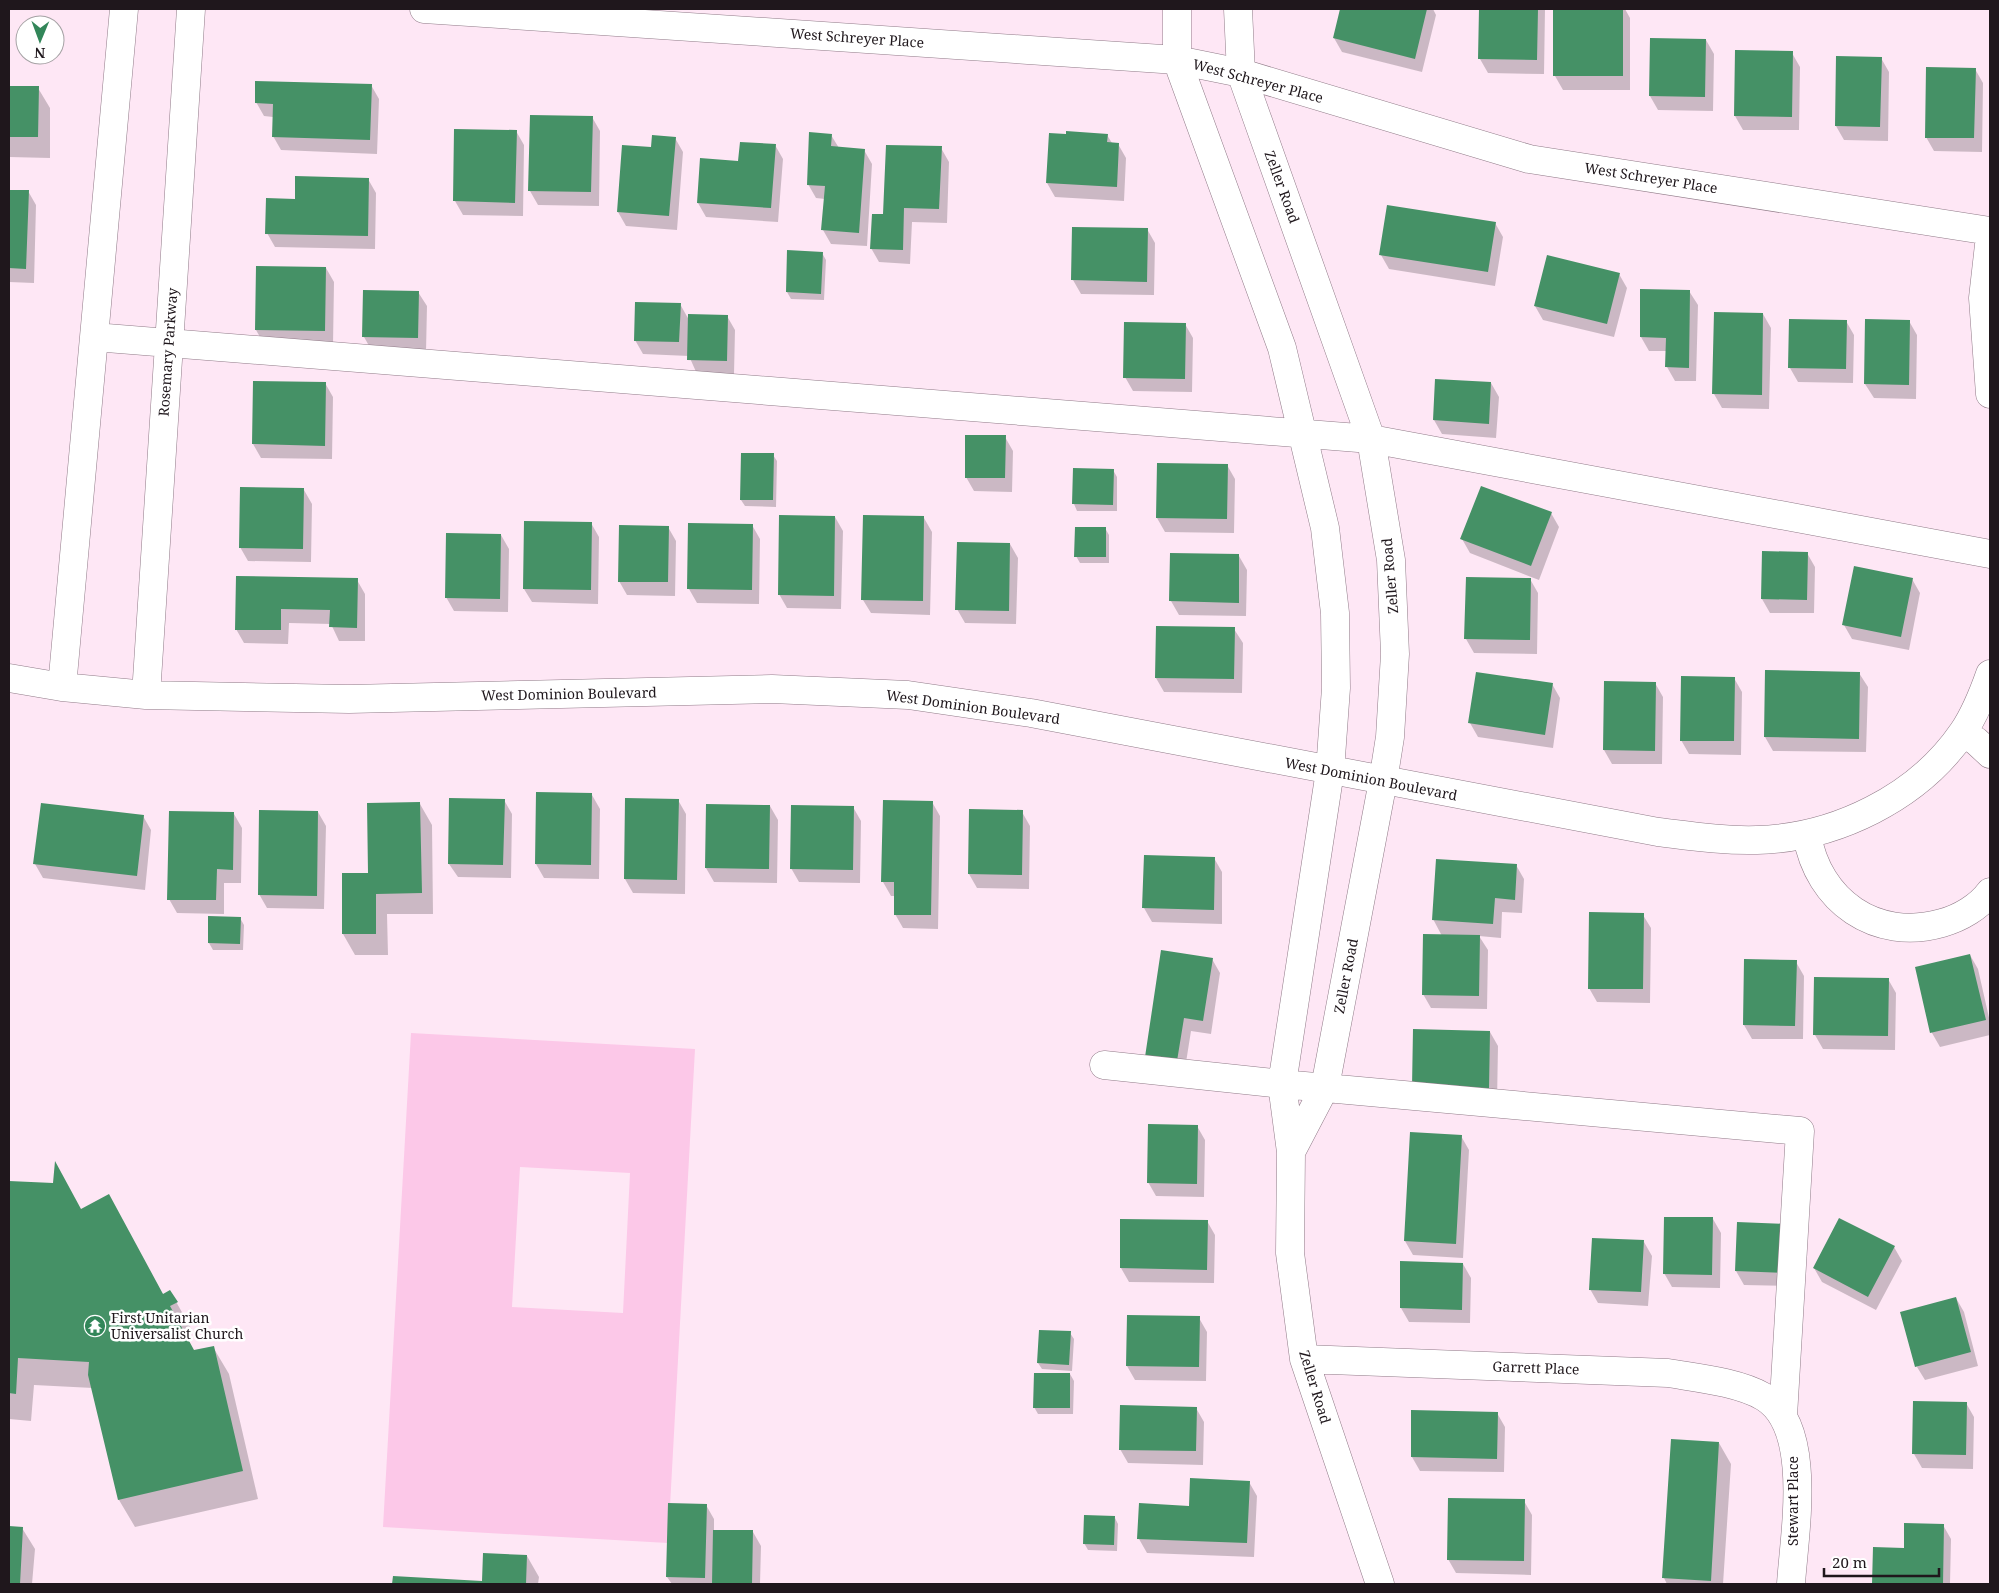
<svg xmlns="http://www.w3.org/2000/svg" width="1999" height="1593" font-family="'Noto Serif',serif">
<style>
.green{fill:#fcc8e8;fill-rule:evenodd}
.shadow{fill:#0003}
.building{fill:#459166}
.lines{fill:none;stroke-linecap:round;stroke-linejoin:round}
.minor-casing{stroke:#907b88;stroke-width:29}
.minor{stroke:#fff;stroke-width:28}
.labels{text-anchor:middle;stroke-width:5;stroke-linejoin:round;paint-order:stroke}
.street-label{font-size:14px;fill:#1f171c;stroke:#fff}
.poi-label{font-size:14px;fill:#1f171c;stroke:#fff;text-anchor:start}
</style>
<rect width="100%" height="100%" fill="#fee7f5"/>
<path class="green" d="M411 1033 695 1049 668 1543 383 1527ZM520 1167 630 1173 623 1313 512 1307Z"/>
<path class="shadow" d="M1342 9H1433L1436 15 1422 72 1342 52 1334 38Z
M1481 9H1545L1544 74 1488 73 1480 59Z
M1554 9H1625L1630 18V90H1563L1555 76Z
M1706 40 1714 54 1713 111 1658 110 1650 96Z
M1792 53 1800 67 1799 130H1743L1735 116Z
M1837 57 1881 58 1889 72 1888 141 1844 140 1836 126Z
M1975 69 1983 83 1982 152 1934 151 1926 137Z
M371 85 379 99 377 154 281 150 273 136V117L264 116 256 102Z
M9 87 38 88 50 108V158L9 157Z
M531 116 592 117 600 131 599 206 538 205 530 191Z
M455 130 516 131 524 145 523 216 463 215 455 201Z
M831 135 839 148 864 150 872 164 867 246 831 244 823 230 825 199 816 198 808 184Z
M1107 135 1112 143 1118 144 1126 158 1124 201 1055 197 1047 183Z
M675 138 683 152 677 230 626 226 618 212 652 148Z
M775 145 783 159 778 222 706 217 698 203 739 162Z
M941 148 949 162 947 223 912 222 910 264 879 262 871 248 884 215Z
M368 179 376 193 375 249 275 247 267 233 296 200Z
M9 191H28L36 205 34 283 9 282Z
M1495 223 1503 237 1495 286 1389 269 1381 255Z
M1147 229 1155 243 1154 295 1081 294 1073 280Z
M789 251 822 253 826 260 824 300 791 299 787 292Z
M326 268 334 282 333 345 264 344 256 330Z
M1619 274 1627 288 1614 337 1543 320 1535 306Z
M1689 291 1698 305 1696 381H1675L1667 367V351H1649L1641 337Z
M418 292 427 306 426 352 372 351 364 337Z
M680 304 689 320 727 316 735 330 734 374H697L689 356 643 354 635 340Z
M1763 314 1771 328 1769 409 1722 408 1714 394Z
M1846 321 1854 335 1853 383 1798 382 1790 368Z
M1909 321 1917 335 1916 399 1874 398 1865 384Z
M1185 324 1193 338 1192 392 1133 391 1125 377Z
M254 382 325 383 333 397 332 459 261 458 253 444Z
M1491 383 1499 397 1496 438 1442 434 1434 420Z
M1005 437 1013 451 1012 492 974 491 966 477Z
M773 455 777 461 776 507 745 506 741 500Z
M1227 465 1235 479 1234 533 1165 532 1157 518Z
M1074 470H1113L1117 477V511H1077L1074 504Z
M304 490 312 504 311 562 248 561 240 547Z
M1551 513 1559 527 1539 580 1470 553 1462 539Z
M835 517 843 531 841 609 787 608 779 594Z
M924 518 932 532 930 615 871 613 863 600Z
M591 523 599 537 598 604 532 602 524 589Z
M752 525 760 539 759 604 697 603 689 589Z
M668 527 676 541 675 596 627 595 619 581Z
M1105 528 1109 535V563H1080L1076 556Z
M501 535 509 549 508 612 454 611 446 597Z
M1010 544 1018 558 1016 624 965 623 957 609Z
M1807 553 1815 567 1814 613H1770L1762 599Z
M1171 554 1239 556 1247 570 1246 616 1179 615 1171 601Z
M237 578 357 580 365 594V641H339L331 624 289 623 288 644 244 643 236 629Z
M1530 579 1538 593 1537 654 1474 653 1466 639Z
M1912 579 1920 593 1909 650 1852 639 1844 625Z
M1234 629 1243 643 1242 693 1164 692 1156 678Z
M1859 673 1868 687 1866 752 1773 751 1765 737Z
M1734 678 1742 692 1741 755 1689 754 1681 740Z
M1655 683 1663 697 1662 764H1612L1604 750Z
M1552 684 1560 698 1553 748 1478 737 1470 723Z
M592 795 600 809 599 879 544 878 536 864Z
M504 800 512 814 511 878 458 877 449 864Z
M678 800 686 814 685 894 633 893 625 879Z
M932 802 940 816 938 929 903 928 895 914 896 896H891L883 882Z
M420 804 432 825 433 914H387L388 955H355L343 934V875L369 874Z
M770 806 778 820 777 883 714 882 706 868Z
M853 807 861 821 860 883 799 882 791 868Z
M318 812 326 826 324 909 267 908 259 894Z
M1022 812 1030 826 1029 889 977 888 969 874Z
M234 814 242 828 241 883H224V914L177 913 169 899Z
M143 816 151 830 145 890 43 878 35 864Z
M1214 858 1222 872V924L1152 922 1144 908Z
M1516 865 1524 879 1522 913 1502 912 1501 938 1479 936 1488 950 1487 1009 1431 1008 1423 994 1442 936 1433 919Z
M1643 915 1651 928 1650 1003 1597 1002 1589 988Z
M209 917 240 918 244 925 243 950H213L209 943Z
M1970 955 1978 969 1990 1022V1035L1940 1047 1932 1033 1917 968Z
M1212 959 1220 973 1211 1034 1191 1031 1184 1075 1154 1071Z
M1796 962 1804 976 1803 1039H1752L1744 1025Z
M1888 979 1896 993 1895 1050 1823 1049 1815 1035Z
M1490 1032 1498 1046 1497 1102 1422 1101Z
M1197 1126 1205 1140 1204 1197 1156 1196 1148 1182Z
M1461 1136 1469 1150 1463 1258 1413 1255 1405 1241Z
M9 1182 54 1185 164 1295 170 1291 192 1330 185 1334 194 1352 213 1347 229 1374 258 1499 135 1527 119 1500 93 1388 34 1385 31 1421 9 1419Z
M1713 1219 1721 1233 1720 1288 1672 1287 1664 1273Z
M1207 1221 1215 1235 1214 1283 1129 1282 1121 1268Z
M1738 1224 1794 1286 1744 1285 1736 1271Z
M1644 1242 1652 1256 1648 1306 1598 1303 1590 1289Z
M1894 1247 1902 1261 1876 1310 1822 1282 1814 1268Z
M1463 1264 1471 1278 1470 1323 1409 1322 1401 1308Z
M1956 1298 1964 1312 1978 1366 1925 1380 1917 1367Z
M1199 1318 1207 1332 1206 1381 1135 1380 1127 1366Z
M1070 1333 1074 1339 1072 1371 1042 1369 1038 1363Z
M1070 1374 1074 1381 1073 1414H1038L1034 1407Z
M1966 1403 1974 1417 1973 1469 1922 1468 1914 1454Z
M1196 1408 1204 1422 1203 1465 1128 1463 1120 1449Z
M1497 1413 1505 1427 1504 1472 1420 1471 1412 1457Z
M1719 1443 1731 1464 1723 1584H1667L1664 1578Z
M1249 1482 1257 1496 1254 1557 1147 1553 1139 1539Z
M1524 1501 1532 1515 1531 1575 1456 1573 1448 1559Z
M706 1505 714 1519V1531L753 1532 761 1546 760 1584H672L667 1577Z
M1115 1518 1118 1524 1117 1551 1088 1550 1084 1543Z
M1943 1525 1951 1539 1950 1584H1873L1874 1549H1905Z
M9 1527 22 1528 35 1549 32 1584H9Z
M527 1556 539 1577 538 1584H394V1577L483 1582Z"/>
<path class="building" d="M1340 9H1427L1415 59 1333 38Z
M1479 9H1538L1537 60 1478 59Z
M1553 9H1623V76H1553Z
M1650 38 1706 39 1705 97 1649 96Z
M1735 50 1793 51 1792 117 1734 116Z
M1836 56 1882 57 1880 127 1835 126Z
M1926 67 1976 68 1974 138H1925Z
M255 81 372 84 370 140 272 137 273 104 255 103Z
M9 86H39L38 137H9Z
M530 115 593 116 591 192 528 191Z
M454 129 517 130 515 203 453 201Z
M1066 131 1108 134 1107 142 1119 143 1117 187 1046 183 1049 133 1066 134Z
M809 132 832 134 831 146 865 149 859 233 821 230 825 186 807 185Z
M652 135 676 137 669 216 617 212 622 145 651 147Z
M740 142 776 144 771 208 697 203 700 158 738 161Z
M886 145 942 146 939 209 904 208 903 250 870 249 872 214H883Z
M295 176 369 178 368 236 265 234 266 198 295 199Z
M9 190H29L26 269 9 268Z
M1387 205 1496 222 1488 272 1379 255Z
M1072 227 1148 228 1147 282 1071 280Z
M787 250 823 252 821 294 786 292Z
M1547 255 1620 273 1607 324 1534 306Z
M256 266 326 267 325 331 255 330Z
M1640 289 1690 290 1689 368 1665 367 1666 338 1640 337Z
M363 290 419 291 418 338 362 337Z
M635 302 681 303 679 342 634 341Z
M1714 312 1763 313 1762 395 1712 394Z
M688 314 728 315 727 361 687 360Z
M1789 319 1847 320 1846 369 1788 368Z
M1865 319 1910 320 1909 385 1864 384Z
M1124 322 1186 323 1185 379 1123 378Z
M1435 379 1491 382 1489 424 1433 420Z
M253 381 326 382 325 446 252 444Z
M965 435H1006L1005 478H965Z
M741 453H774L773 500H740Z
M1157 463 1228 464 1227 519 1156 518Z
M1073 468 1114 469 1113 505 1072 504Z
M1481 486 1552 512 1531 566 1460 539Z
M240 487 304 488 303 549 239 548Z
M779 515 835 516 834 596 778 595Z
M863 515 924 516 923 601 861 600Z
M524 521 592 522 591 590 523 589Z
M688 523 753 524 752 590 687 589Z
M619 525 669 526 668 582H618Z
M1075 527H1106V557H1074Z
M446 533 501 534 500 599 445 598Z
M957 542 1010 543 1009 611 955 610Z
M1762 551 1808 552 1807 600 1761 599Z
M1170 553 1239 554V603L1169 601Z
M1854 566 1913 578 1901 637 1842 625Z
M236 576 358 578 357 628 329 627 330 610 281 609V630H235Z
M1466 577 1531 578 1530 640 1464 639Z
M1156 626 1235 627 1234 679 1155 678Z
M1765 670 1860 672 1859 739 1764 737Z
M1476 672 1553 683 1545 735 1468 723Z
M1681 676 1735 677 1734 741H1680Z
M1604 681 1656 682 1655 751 1603 750Z
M536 792 592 793 591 865 535 864Z
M449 798 505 799 503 865 448 864Z
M625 798 679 799 677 880 624 879Z
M883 800 933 801 931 915H894V882H881Z
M420 802 422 893 376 894V934H342V873H368L367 803Z
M41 803 144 815 137 876 33 864Z
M706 804 770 805 769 869 705 868Z
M791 805 854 806 853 870 790 869Z
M969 809 1023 810 1022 875 968 874Z
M259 810 318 811 317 896 258 895Z
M169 811 234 812 233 870 217 869 216 900H167Z
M1144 855 1215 857 1214 910 1142 908Z
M1436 859 1517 864 1515 900 1495 898 1493 924 1432 920Z
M1589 912 1644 913 1643 989H1588Z
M208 916 241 917 240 944 208 943Z
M1423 934 1480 935 1479 996 1422 995Z
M1161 950 1213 958 1203 1021 1184 1018 1177 1061 1145 1057Z
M1970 954 1986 1020 1930 1033 1915 967Z
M1744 959 1797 960 1795 1026 1743 1025Z
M1814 977 1889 978 1888 1036 1813 1035Z
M1413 1029 1490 1031 1489 1088 1412 1087Z
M1148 1124 1198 1125 1197 1184 1147 1183Z
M1410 1132 1462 1135 1456 1244 1404 1241Z
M55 1161 81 1209 109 1194 163 1294 170 1290 178 1302 170 1306 194 1350 214 1346 243 1471 118 1500 88 1375 89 1362 18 1358 16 1394 9 1393V1181L53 1183Z
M1664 1217H1713L1712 1275 1663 1274Z
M1839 1218 1895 1246 1868 1297 1813 1268Z
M1120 1219 1208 1220 1207 1270 1120 1268Z
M1737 1222 1788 1224 1786 1273 1735 1271Z
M1592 1238 1644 1240 1641 1292 1589 1290Z
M1400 1261 1463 1263 1462 1310 1400 1308Z
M1956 1297 1971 1352 1915 1367 1900 1312Z
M1127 1315 1200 1316 1199 1367 1126 1366Z
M1039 1330 1071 1331 1069 1365 1037 1363Z
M1034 1373H1070V1408H1033Z
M1913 1401 1967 1402 1966 1455 1912 1454Z
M1120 1405 1197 1407 1196 1451 1119 1450Z
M1411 1410 1498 1412 1497 1459 1411 1457Z
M1671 1439 1719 1442 1711 1581 1662 1578Z
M1190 1478 1250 1481 1247 1543 1137 1539 1139 1503 1189 1506Z
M1448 1498 1525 1499 1524 1561 1447 1560Z
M668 1503 707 1504 705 1578 666 1577Z
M1084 1515 1115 1516 1114 1545 1083 1544Z
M1904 1523 1944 1524 1943 1584H1872L1873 1547 1904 1548Z
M9 1526 23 1527 20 1584H9Z
M713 1530H753L752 1584H712Z
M483 1553 527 1555 526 1584H392L393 1576 482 1581Z"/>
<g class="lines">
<g class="minor-casing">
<path id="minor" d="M424 9 1177 60 1241 73 1529 159 1990 231
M1177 9V60L1282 348 1325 528 1335 613 1336 688 1330 771 1282 1084 1291 1152 1290 1253 1304 1359 1380 1584
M1238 9 1241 73 1371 439 1391 560 1395 654 1390 737 1383 781 1325 1087 1291 1152
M1990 236 1983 298 1990 394
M94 337 1371 439 1990 554
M9 678 62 687 146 695 349 699 772 689 908 695 1031 713 1658 832C1691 836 1724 841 1757 840 1835 838 1918 798 1963 732 1975 714 1983 694 1990 674
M62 687 124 9
M146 695 191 9
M1963 733 1976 741 1990 754
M1807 835C1818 901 1876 942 1942 923 1960 918 1979 907 1990 892
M1104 1065 1282 1084 1800 1131 1783 1416
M1304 1359 1668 1373C1697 1378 1738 1382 1764 1397 1814 1427 1794 1535 1791 1584"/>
</g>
<use href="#minor" class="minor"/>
</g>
<defs>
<g id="temple-disc" transform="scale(1.125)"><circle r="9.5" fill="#328659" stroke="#fff"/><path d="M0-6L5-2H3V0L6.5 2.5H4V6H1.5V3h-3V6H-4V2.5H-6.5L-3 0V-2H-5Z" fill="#fff"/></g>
</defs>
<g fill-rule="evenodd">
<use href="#temple-disc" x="95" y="1326"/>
</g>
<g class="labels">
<g class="street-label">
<text transform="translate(857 38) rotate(4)" y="5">West Schreyer Place</text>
<text transform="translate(1258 81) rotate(15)" y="5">West Schreyer Place</text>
<text transform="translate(1651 178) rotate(9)" y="5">West Schreyer Place</text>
<text transform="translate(1282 187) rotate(70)" y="5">Zeller Road</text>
<text transform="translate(168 352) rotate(-86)" y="5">Rosemary Parkway</text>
<text transform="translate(1390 576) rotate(-95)" y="5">Zeller Road</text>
<text transform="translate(569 694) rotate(-1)" y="5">West Dominion Boulevard</text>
<text transform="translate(973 707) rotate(8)" y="5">West Dominion Boulevard</text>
<text transform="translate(1371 779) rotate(11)" y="5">West Dominion Boulevard</text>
<text transform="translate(1346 976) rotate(-79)" y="5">Zeller Road</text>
<text transform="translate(1536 1368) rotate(2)" y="5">Garrett Place</text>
<text transform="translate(1315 1387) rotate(73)" y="5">Zeller Road</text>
<text transform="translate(1793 1501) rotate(-90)" y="5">Stewart Place</text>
</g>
<g class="poi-label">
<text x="111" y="1323">First Unitarian<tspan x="111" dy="16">Universalist Church</tspan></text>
</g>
</g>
<rect width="1999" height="1593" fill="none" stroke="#1f171c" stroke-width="20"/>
<g transform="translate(40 40) rotate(181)"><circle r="24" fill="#ffffff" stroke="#a5a2a4"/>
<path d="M0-4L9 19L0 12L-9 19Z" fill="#328659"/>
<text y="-8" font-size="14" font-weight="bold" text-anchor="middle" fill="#1f171c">N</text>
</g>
<path d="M1824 1568v8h115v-8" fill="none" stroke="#1f171c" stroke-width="2.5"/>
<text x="1832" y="1568" font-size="15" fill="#1f171c" stroke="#ffffff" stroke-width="4" paint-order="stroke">20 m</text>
</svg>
